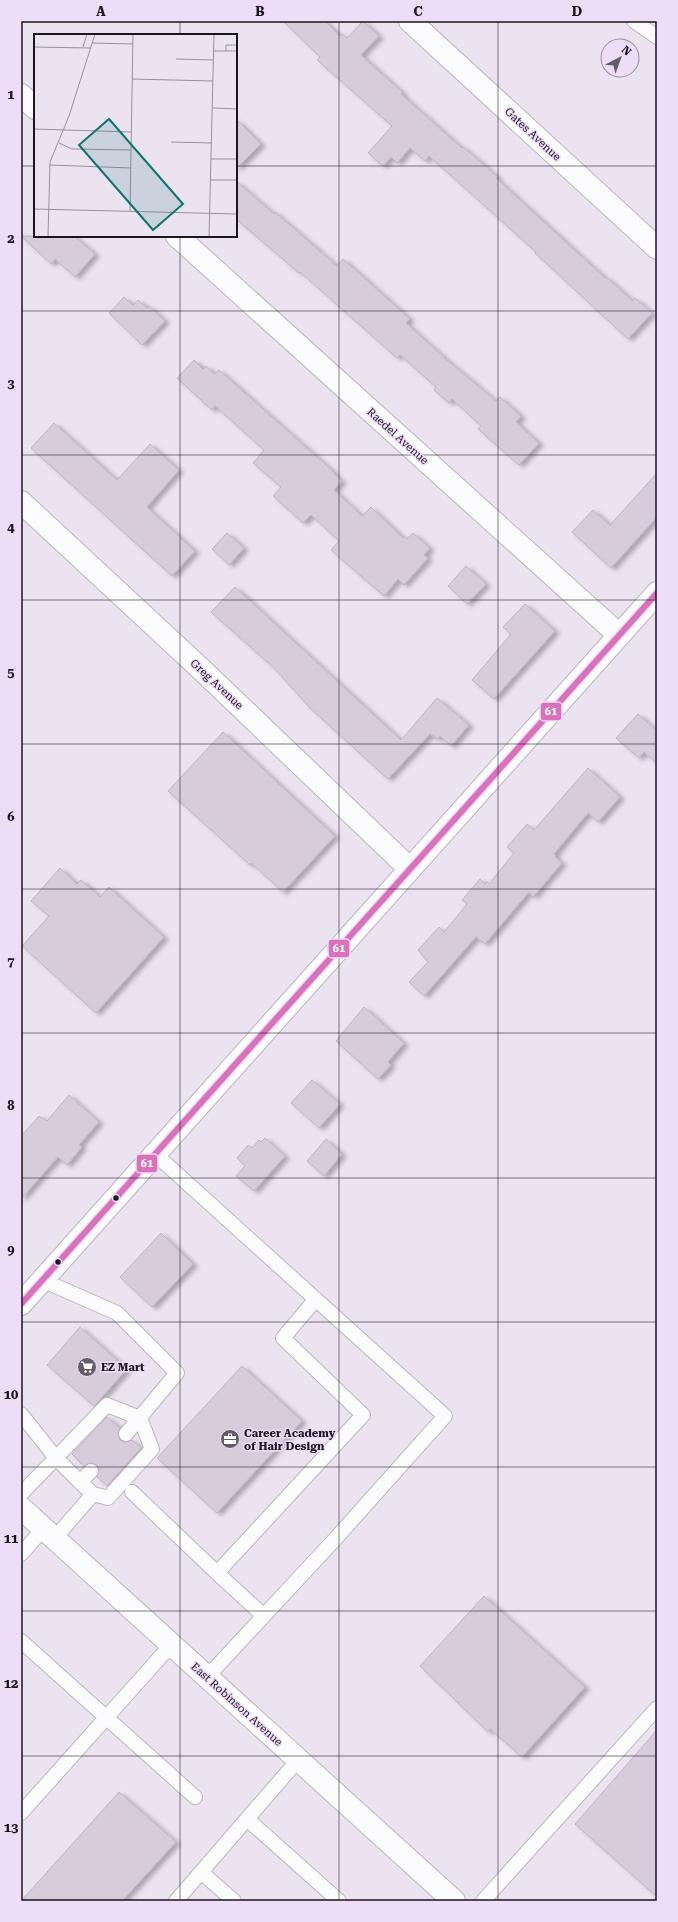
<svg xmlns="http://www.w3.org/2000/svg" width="678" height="1922" font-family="'Roboto Serif',serif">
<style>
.building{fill:#d6ccdc;stroke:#bdb6c2;filter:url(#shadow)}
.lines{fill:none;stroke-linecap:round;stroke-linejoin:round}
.lane-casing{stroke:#bcb5c1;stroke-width:16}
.street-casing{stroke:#bcb5c1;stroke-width:24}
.highway-casing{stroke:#bcb5c1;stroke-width:24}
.lane{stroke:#fcfbfd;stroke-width:14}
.street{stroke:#fcfbfd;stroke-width:22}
.highway{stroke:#fcfbfd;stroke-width:22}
.bus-1-casing{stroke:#edddf7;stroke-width:9}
.bus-1{stroke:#d972ba;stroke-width:6}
.grid{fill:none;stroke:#1a151e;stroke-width:1;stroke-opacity:0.55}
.bus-dot{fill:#1a151e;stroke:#edddf7;stroke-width:1.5}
.labels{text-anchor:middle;stroke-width:3;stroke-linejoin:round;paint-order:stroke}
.street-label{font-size:11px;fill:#1a151e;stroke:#edddf7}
.poi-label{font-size:11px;font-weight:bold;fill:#1a151e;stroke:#edddf7;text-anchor:start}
.inset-road{fill:none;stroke:#98919d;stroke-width:1}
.view{fill:#0f766e;fill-opacity:0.15;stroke:#0f766e;stroke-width:2}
.inset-edge{fill:none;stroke:#1a151e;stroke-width:2}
.line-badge{stroke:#edddf7;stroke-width:1.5}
.badge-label{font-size:11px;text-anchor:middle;font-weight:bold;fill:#fff}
.neatline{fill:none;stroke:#1a151e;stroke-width:1.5}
.grid-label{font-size:13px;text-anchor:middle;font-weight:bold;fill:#1a151e}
</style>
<defs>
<filter id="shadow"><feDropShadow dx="4.5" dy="2.5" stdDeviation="2" flood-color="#0004"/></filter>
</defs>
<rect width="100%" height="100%" fill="#ece3f1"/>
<path class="building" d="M283 21H325L340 36 342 34 347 38 363 21 379 36 361 55 403 93 401 94 462 148 463 147 498 177 496 178 605 278 606 277 633 301 635 298 652 313 628 339 535 253 536 252 429 156 425 161 410 148 397 163 391 157 383 166 368 153 392 126 317 60 320 57Z
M236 119 261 144 236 169Z
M236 181 274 214 275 212 337 266 343 259 410 319 406 323 447 360 496 401 500 397 521 416 516 422 539 443 519 465 478 429 481 426 452 399 449 403 434 390 436 387 400 355 397 358 300 272 299 273 236 219Z
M21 236H74L95 254 75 277 55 259 51 264Z
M124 297 133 305 138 300 147 308 149 306 165 321 142 345 109 313Z
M194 360 203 369 206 366 215 374 219 370 335 473 334 474 342 481 334 490 362 516 371 507 403 538 404 536 407 539 413 533 430 548 424 555 428 558 404 585 398 579 384 596 331 550 339 541 311 515 303 523 273 496 281 487 253 463 264 450 215 406 212 410 177 378Z
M54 423 117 480 150 444 179 470 147 507 195 551 172 576 31 448Z
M657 473V517L611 568 572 532 593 510 610 525Z
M227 533 244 548 229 565 212 549Z
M466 566 486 584 467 604 448 586Z
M235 587 401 740 437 698 469 725 451 746 440 736 438 739 430 734 388 779 310 708 274 668 211 612Z
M525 604 555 631 494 699 472 680 511 634 503 627Z
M638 714 657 731V763L644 752 639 758 616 738Z
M223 732 335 836 283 892 251 863 250 865 168 791Z
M588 768 620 797 598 822 588 813 554 854 556 856 555 857 562 863 533 897 529 892 485 944 476 937 424 996 409 982 428 962 418 950 439 927 444 932 467 904 462 900 480 879 485 884 487 882 489 884 514 853 507 847 527 824 534 830Z
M60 868 77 884 81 880 100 897 109 887 164 937 96 1013 22 946 49 916 31 901Z
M364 1007 404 1043 388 1062 391 1065 378 1079 336 1041Z
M312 1080 340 1104 319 1128 291 1103Z
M69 1095 99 1122 79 1145 82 1147 67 1165 58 1157 21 1199V1136L39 1116 47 1121Z
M265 1138 285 1156 254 1191 236 1176 245 1166 237 1158 248 1145 252 1148 259 1140 261 1142Z
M326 1139 342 1154 324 1176 307 1161Z
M161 1233 193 1264 152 1307 120 1277Z
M80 1327 127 1369 94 1406 47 1365Z
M242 1366 302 1421 217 1513 157 1458Z
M107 1417 120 1428 118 1433 120 1440 125 1442 132 1440 141 1448 107 1486 97 1477 99 1469 97 1465 89 1463 84 1466 72 1454Z
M484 1596 585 1687 522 1757 490 1729 488 1732 420 1666Z
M657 1730V1897L575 1824Z
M119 1792 176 1842 122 1901H21Z"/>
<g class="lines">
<g class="lane-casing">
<path id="lane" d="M634 21 657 37
M155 1154 445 1416 337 1537 207 1677
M42 1280 117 1313 177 1373 126 1434
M21 1414 56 1458 80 1482 91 1471
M132 1492 217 1573
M21 1494 107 1405 140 1418 152 1449 108 1498 93 1494 80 1482
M55 1538 93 1494
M21 1554 44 1528
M264 1616 217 1573 363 1415 283 1338 316 1299
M21 1641 195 1797
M21 1813 172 1644
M247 1819 339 1901
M201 1872 234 1901
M176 1901 298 1760
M483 1901 657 1708"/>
</g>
<g class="street-casing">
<path id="street" d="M410 21 657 248
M21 95 35 108
M177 236 619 635
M21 502 201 669 410 869
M21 1304 657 593"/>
</g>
<g class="highway-casing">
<path id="highway" d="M21 1508 454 1901"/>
</g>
<use href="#lane" class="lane"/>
<use href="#street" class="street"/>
<use href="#highway" class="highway"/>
<g class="bus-1-casing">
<path id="bus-1" d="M21 1304 657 593"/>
</g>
<use href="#bus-1" class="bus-1"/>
</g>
<path class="grid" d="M180 21V35M339 21V1901M498 21V1901M21 166H35M236 166H657M180 236V1901M21 311H657M21 455H657M21 600H657M21 744H657M21 889H657M21 1033H657M21 1178H657M21 1322H657M21 1467H657M21 1611H657M21 1756H657"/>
<defs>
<g id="supermarket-disc" transform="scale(1)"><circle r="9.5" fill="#645d68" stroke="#edddf7"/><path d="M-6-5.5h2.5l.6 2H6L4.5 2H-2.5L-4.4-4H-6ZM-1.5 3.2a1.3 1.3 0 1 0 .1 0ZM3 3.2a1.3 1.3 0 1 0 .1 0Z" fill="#fff"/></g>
<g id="office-disc" transform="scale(1)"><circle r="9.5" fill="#645d68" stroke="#edddf7"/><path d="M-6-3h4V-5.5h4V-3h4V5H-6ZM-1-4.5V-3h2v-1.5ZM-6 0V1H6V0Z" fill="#fff"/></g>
</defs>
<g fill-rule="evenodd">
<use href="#supermarket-disc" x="87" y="1367"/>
<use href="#office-disc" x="230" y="1439"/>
</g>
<g class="bus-dot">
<circle cx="116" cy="1198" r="3.5"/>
<circle cx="58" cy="1262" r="3.5"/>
</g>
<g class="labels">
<g class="street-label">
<text transform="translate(533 134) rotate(43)" y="4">Gates Avenue</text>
<text transform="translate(398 436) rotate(42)" y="4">Raedel Avenue</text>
<text transform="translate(217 684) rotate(43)" y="4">Greg Avenue</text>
<text transform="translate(237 1704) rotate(42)" y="4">East Robinson Avenue</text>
</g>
<g class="poi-label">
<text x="101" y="1371">EZ Mart</text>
<text x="244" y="1437">Career Academy<tspan x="244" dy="13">of Hair Design</tspan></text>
</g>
</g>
<g transform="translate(34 34)">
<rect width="203" height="203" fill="#ece3f1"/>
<path class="inset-road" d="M58 9 99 10M0 13 56 14M49 13 53 0M180 17H203M192 17V11H203M142 25 179 26M98 45 179 47M179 74 203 75M0 95 97 98M137 108 178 109M25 109 38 115 97 116M177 125H203M16 131 97 134M177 146H203M0 175 203 180M96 177 99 0M14 203 16 128 35 82 61 0M175 203 180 0"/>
<path class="view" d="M75 85 149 170 119 196 45 111Z"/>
<rect width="203" height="203" class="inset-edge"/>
</g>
<g class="line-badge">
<rect x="540" y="702" width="22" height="19" rx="4" fill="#d972ba"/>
<rect x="328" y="939" width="22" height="19" rx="4" fill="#d972ba"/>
<rect x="136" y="1154" width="22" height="19" rx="4" fill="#d972ba"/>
</g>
<g class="badge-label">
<text x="551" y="715">61</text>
<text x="339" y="952">61</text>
<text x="147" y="1167">61</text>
</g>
<rect width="678" height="1922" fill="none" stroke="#edddf7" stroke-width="44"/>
<g transform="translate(620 58) rotate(41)"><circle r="19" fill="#edddf7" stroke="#998da0"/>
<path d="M0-3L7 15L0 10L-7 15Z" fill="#645d68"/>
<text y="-6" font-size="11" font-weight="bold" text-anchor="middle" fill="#1a151e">N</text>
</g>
<rect x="22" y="22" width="634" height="1878" class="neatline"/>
<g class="grid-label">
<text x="101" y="16">A</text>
<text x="260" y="16">B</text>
<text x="418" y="16">C</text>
<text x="577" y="16">D</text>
<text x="11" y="99">1</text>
<text x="11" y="243">2</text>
<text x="11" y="388">3</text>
<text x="11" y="532">4</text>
<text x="11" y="677">5</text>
<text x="11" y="821">6</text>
<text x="11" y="966">7</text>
<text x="11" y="1110">8</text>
<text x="11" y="1254">9</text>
<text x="11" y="1399">10</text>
<text x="11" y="1543">11</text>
<text x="11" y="1688">12</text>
<text x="11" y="1832">13</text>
</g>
</svg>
